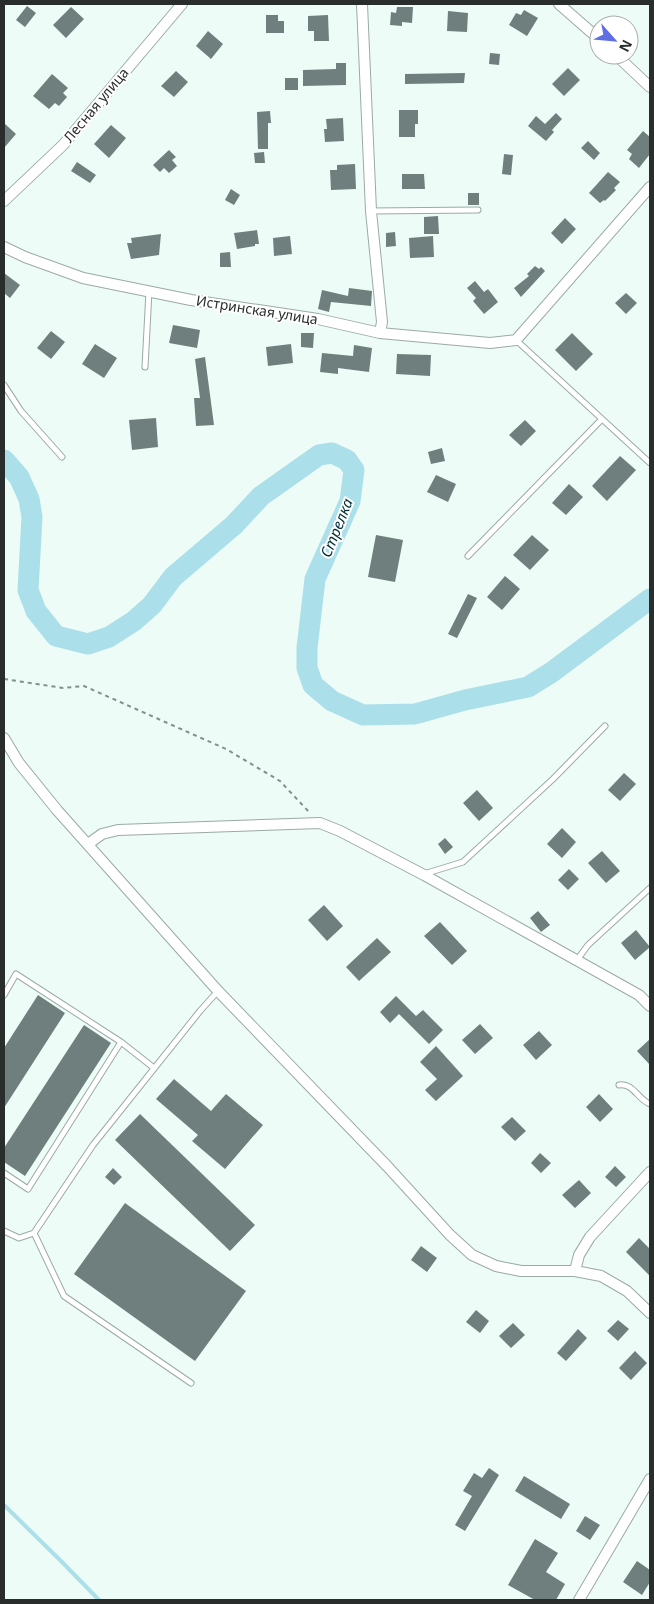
<svg xmlns="http://www.w3.org/2000/svg" width="654" height="1604" font-family="'Noto Sans',sans-serif">
<style>
.lines{fill:none;stroke-linecap:round;stroke-linejoin:round}
.stream{stroke:#abdfe9;stroke-width:4}
.river{stroke:#abdfe9;stroke-width:21}
.building{fill:#6f7f7d}
.service-casing{stroke:#9baaa4;stroke-width:7}
.minor-casing{stroke:#9baaa4;stroke-width:12}
.path{stroke:#848e8a;stroke-width:2;stroke-dasharray:4 4;stroke-linecap:butt}
.service{stroke:#fff;stroke-width:5}
.minor{stroke:#fff;stroke-width:10}
.labels{text-anchor:middle;stroke-width:4;stroke-linejoin:round;paint-order:stroke}
.street-label{font-size:14px;fill:#292e2c;stroke:#fff}
.water-label{font-size:15px;font-style:italic;fill:#003038;stroke:#fff}
</style>
<rect width="100%" height="100%" fill="#edfcf6"/>
<g class="lines">
<path class="stream" d="M4 1505 62 1562 99 1600"/>
<path class="river" d="M4 460 19 477 29 499 32 517 28 590 36 611 56 636 88 644 109 637 134 621 152 605 173 577 234 525 261 496 319 455 332 453 347 460 354 470 350 501 315 579 307 648V668L313 685 332 701 363 715 415 714 465 700 528 687 552 672 650 599"/>
</g>
<path class="building" d="M27 6 36 13 25 27 16 20Z
M71 7 84 19 66 38 53 25Z
M397 7H413L412 23 402 22V26L390 25 391 12 396 13Z
M524 10 538 18 527 36 509 25 516 13 521 15Z
M448 11 468 13 467 32 447 31Z
M266 15H278V21H284V33H266Z
M328 15 329 41H314V31H308V16Z
M208 31 223 44 211 59 196 46Z
M490 53 500 54 499 65 489 64Z
M336 63H346V85L303 86V70L336 69Z
M568 68 580 80 564 96 552 84Z
M176 71 188 82 174 97 161 86Z
M465 73 464 83 405 84V74Z
M52 74 68 88 63 93 67 97 59 106 55 103 49 109 33 96Z
M285 78H298V90H285Z
M399 110H418V124H415V137H399Z
M270 111 271 123H268V149H258L257 112Z
M556 113 562 119 552 130 554 132 546 141 528 126 536 116 545 124Z
M343 118 344 141 325 142 324 129H327L326 119Z
M4 123 16 134 4 148Z
M111 125 126 138 109 158 94 144Z
M643 131 650 137V154L639 168 629 159 632 154 627 150Z
M588 141 600 153 594 160 581 148Z
M169 150 176 157 172 160 177 166 169 173 164 168 160 172 153 165Z
M264 152 265 163H255L254 153Z
M504 154 513 155 511 175 502 174Z
M77 162 96 175 90 183 71 171Z
M355 164 356 189 331 190 330 170H337V165Z
M608 172 620 182 614 188 616 190 605 201 604 200 600 203 589 193Z
M402 174H424L425 189H402Z
M231 189 240 195 234 205 225 200Z
M468 193H479V205H468Z
M438 216 439 234H424V217Z
M565 218 576 229 562 244 551 233Z
M257 230 259 244H255V246L237 249 234 233Z
M395 232 396 246 386 247V233Z
M161 234 159 255 131 259 127 243H132L131 238Z
M290 236 292 254 274 256 273 238Z
M433 236 434 257 410 258 409 238Z
M230 252 231 267H220V253Z
M535 266 539 269 541 267 545 271 521 297 514 288 529 276 527 274Z
M4 273 20 285 10 298 4 293Z
M475 281 484 292 488 289 498 302 484 314 473 301 476 298 467 288Z
M349 288 372 291 371 306 331 302 329 312 318 309 322 290 348 296Z
M626 293 637 303 626 314 615 303Z
M173 325 200 330 197 348 169 343Z
M51 331 65 342 51 359 37 348Z
M301 333H314L313 348 301 347Z
M572 333 593 354 576 371 555 350Z
M95 344 117 358 104 378 82 364Z
M291 344 293 363 268 366 266 347Z
M354 345 372 348 369 372 338 368V374L320 372 322 353 353 356Z
M397 354 431 355 430 376 396 374Z
M205 357 214 425 196 426 194 398H200L195 359Z
M156 418 158 447 132 450 129 420Z
M525 420 536 431 521 446 509 435Z
M442 448 445 461 431 464 428 452Z
M620 456 636 470 607 501 592 486Z
M436 475 456 484 448 502 427 492Z
M569 484 583 497 566 515 552 503Z
M376 535 403 540 395 582 368 577Z
M532 535 549 550 530 570 513 555Z
M505 576 520 589 502 610 487 597Z
M468 594 477 598 457 638 448 634Z
M624 773 636 784 620 801 608 790Z
M477 790 493 808 479 821 463 803Z
M562 828 576 842 562 858 547 844Z
M445 838 453 847 445 854 438 844Z
M602 851 620 871 606 883 588 863Z
M569 869 579 879 568 890 558 880Z
M324 905 343 926 327 941 308 920Z
M538 911 550 925 541 932 530 918Z
M440 922 467 951 452 965 424 936Z
M636 930 650 947 635 960 621 943Z
M377 938 391 952 359 981 346 967Z
M38 995 65 1013 4 1108V1048Z
M396 996 416 1016 423 1010 443 1030 429 1044 399 1014 390 1023 380 1012Z
M480 1024 493 1038 475 1054 462 1040Z
M84 1025 111 1043 25 1176 4 1162V1148Z
M539 1031 552 1045 536 1060 523 1045Z
M650 1039V1065L637 1051Z
M436 1046 463 1076 436 1101 425 1090 437 1079 420 1062Z
M174 1079 211 1111 226 1094 263 1125 225 1169 192 1141 198 1135 156 1099Z
M599 1094 613 1109 600 1122 586 1107Z
M140 1114 255 1225 230 1251 115 1140Z
M512 1117 526 1131 515 1141 501 1127Z
M540 1153 551 1163 541 1173 531 1163Z
M615 1166 626 1177 616 1187 605 1177Z
M113 1168 122 1177 114 1185 105 1177Z
M579 1180 591 1193 575 1208 562 1195Z
M125 1203 246 1291 195 1361 74 1274Z
M639 1238 650 1249V1276L626 1252Z
M421 1246 437 1258 427 1272 411 1260Z
M476 1310 489 1321 480 1333 466 1322Z
M618 1320 629 1329 618 1341 607 1331Z
M513 1323 525 1335 511 1348 499 1336Z
M578 1329 587 1338 566 1361 557 1353Z
M635 1351 647 1363 631 1380 619 1368Z
M489 1468 499 1475 465 1531 455 1525 472 1496 463 1491 474 1473 482 1478Z
M524 1476 570 1504 561 1519 515 1491Z
M585 1516 600 1525 590 1540 576 1531Z
M535 1539 558 1553 546 1572 565 1584 556 1600H535L508 1585Z
M637 1561 650 1570V1582L642 1595 623 1582Z"/>
<g class="lines">
<g class="service-casing">
<path id="service" d="M371 211 478 210
M516 340 650 463
M145 367 149 291
M4 385 21 411 62 457
M468 556 602 419
M424 874 463 862 553 779 605 726
M577 960 588 945 650 888
M4 995 16 974 121 1042 154 1068
M619 1085C634 1083 637 1099 650 1104
M4 1173 28 1189 121 1042
M4 1231 19 1238 34 1233 93 1145 200 1011 218 991
M34 1233 64 1296 191 1383"/>
</g>
<g class="minor-casing">
<path id="minor" d="M362 4 371 211 382 322 380 333
M559 4 599 39
M616 55 650 87
M4 201 63 145 182 4
M4 247 25 257 83 278 191 300 318 319 380 333 490 343 516 340 650 187
M4 738 19 763 57 810 218 991 387 1166 450 1235 472 1255 496 1266 521 1271H575L601 1276 627 1291 650 1313
M88 844 102 834 118 830 320 823 340 831 424 875 639 995 650 1006
M575 1271 579 1255 590 1237 650 1172
M579 1600 650 1479"/>
</g>
<path class="path" d="M4 679 63 688 84 686 226 749 280 781 310 813"/>
<use href="#service" class="service"/>
<use href="#minor" class="minor"/>
</g>
<g class="labels">
<g class="street-label">
<text transform="translate(96 105) rotate(-50)" y="5">Лесная улица</text>
<text transform="translate(257 310) rotate(9)" y="5">Истринская улица</text>
</g>
<g class="water-label">
<text transform="translate(337 528) rotate(-68)" y="5">Стрелка</text>
</g>
</g>
<rect width="654" height="1604" fill="none" stroke="#292e2c" stroke-width="10"/>
<g transform="translate(614 40) rotate(117)"><circle r="24" fill="#ffffff" stroke="#a9abab"/>
<path d="M0-4L9 19L0 12L-9 19Z" fill="#5f6ee5"/>
<text y="-8" font-size="14" font-weight="bold" text-anchor="middle" fill="#292e2c">N</text>
</g>
</svg>
